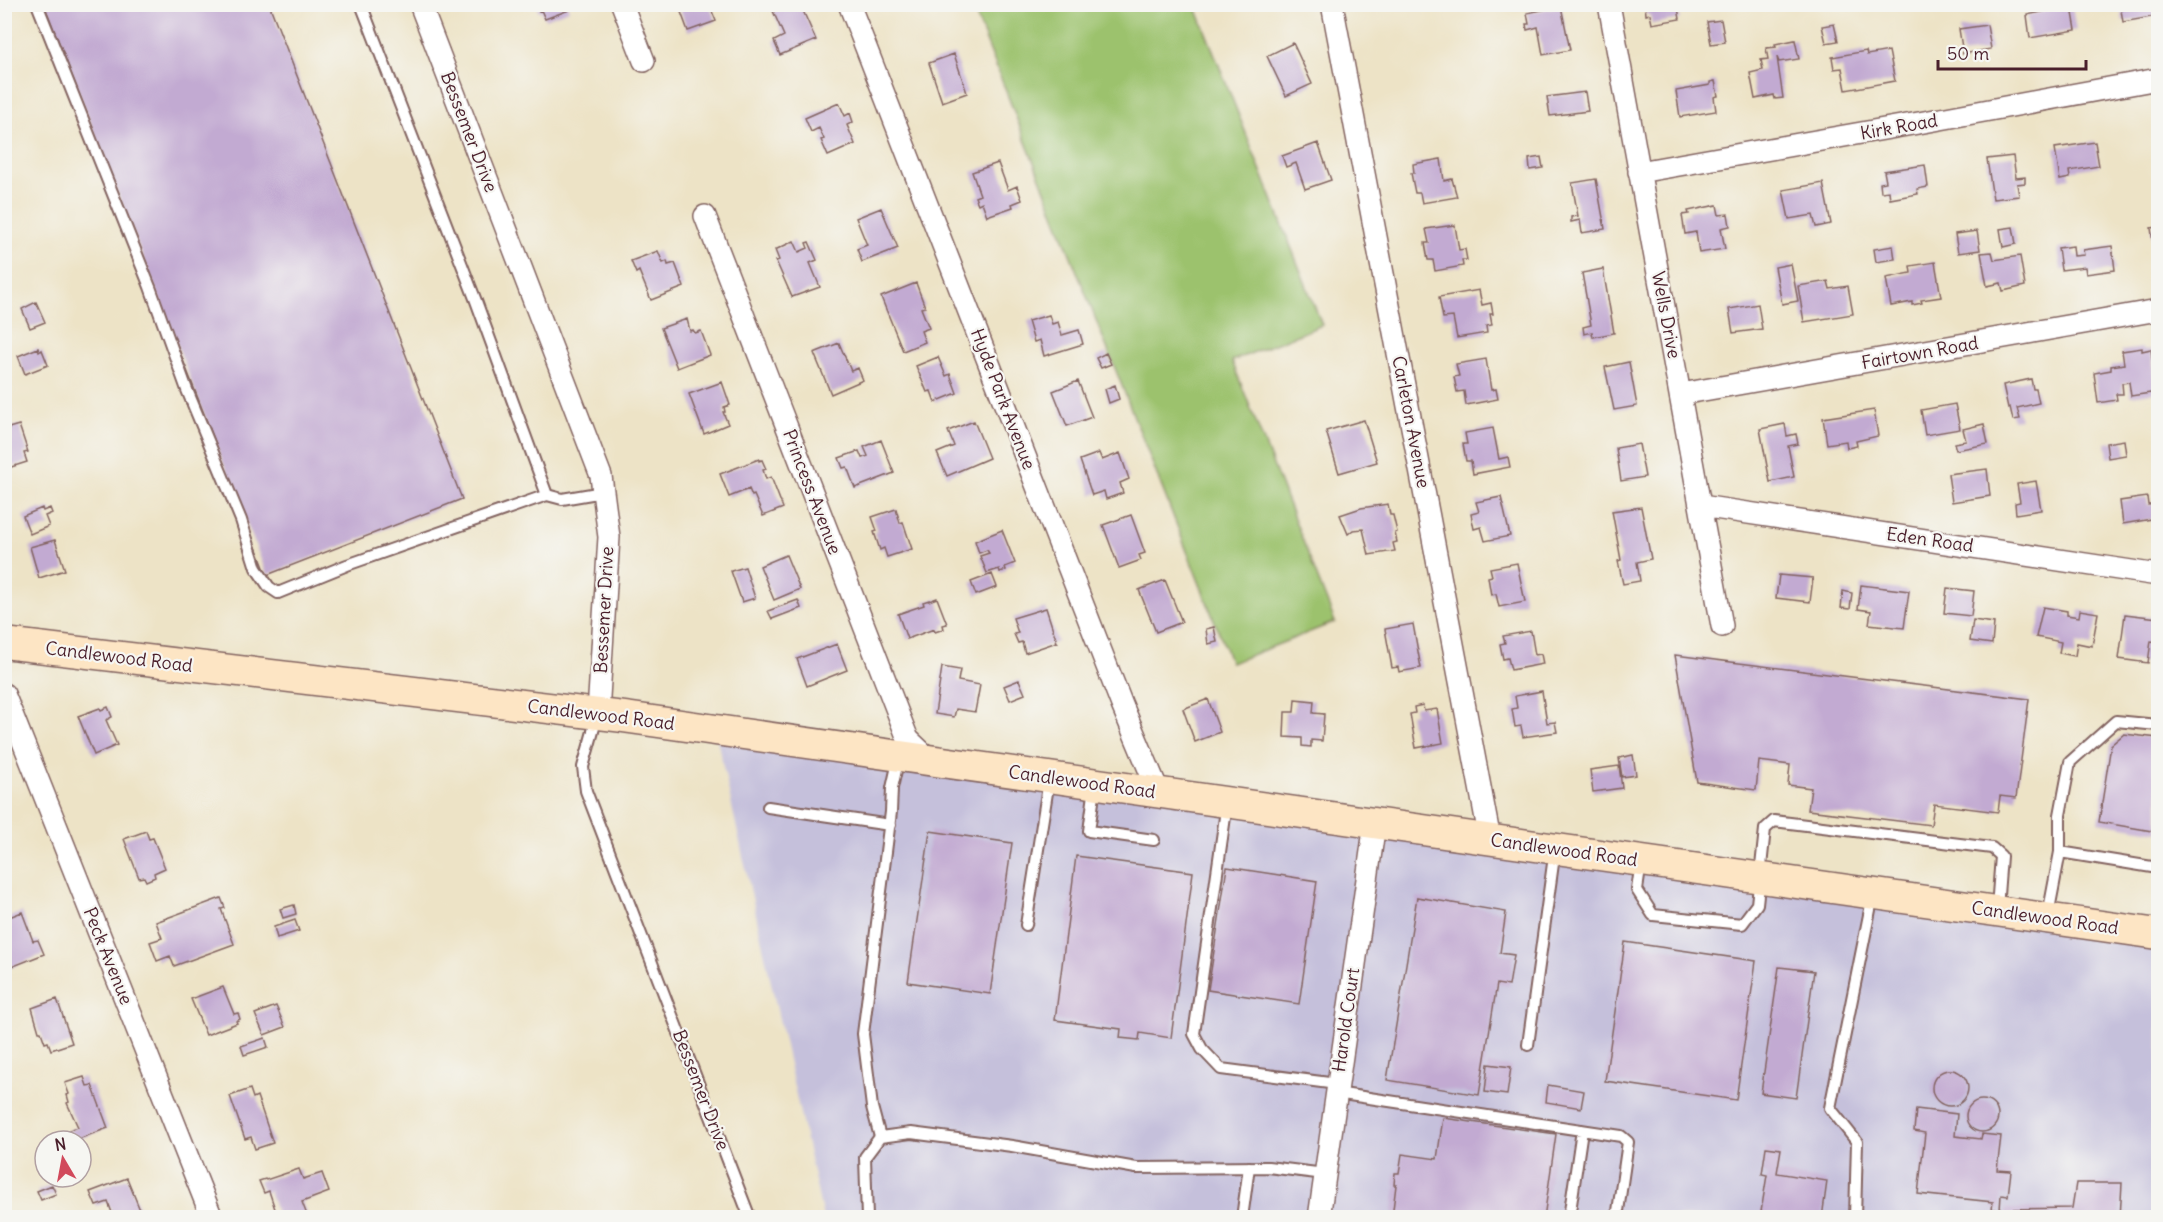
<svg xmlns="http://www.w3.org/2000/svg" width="2163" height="1222" font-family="Delius,sans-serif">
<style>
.industrial{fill:#c5c0db}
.green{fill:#9cc26d;stroke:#73704c;stroke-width:1.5}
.building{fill:#c2aad2}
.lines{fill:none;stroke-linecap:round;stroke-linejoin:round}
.lane-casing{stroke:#836461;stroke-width:14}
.street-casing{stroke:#836461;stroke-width:24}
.secondary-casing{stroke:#836461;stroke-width:33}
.lane{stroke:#fff;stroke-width:10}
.street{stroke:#fff;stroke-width:21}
.secondary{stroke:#fde5c4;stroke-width:30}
.labels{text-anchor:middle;stroke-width:4.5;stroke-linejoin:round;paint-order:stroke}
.street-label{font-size:18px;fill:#4a1f2b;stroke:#f6f6f2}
</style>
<rect width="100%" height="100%" fill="#f6f6f2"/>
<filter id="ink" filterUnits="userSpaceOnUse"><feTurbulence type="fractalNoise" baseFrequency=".0167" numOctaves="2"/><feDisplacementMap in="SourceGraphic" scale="12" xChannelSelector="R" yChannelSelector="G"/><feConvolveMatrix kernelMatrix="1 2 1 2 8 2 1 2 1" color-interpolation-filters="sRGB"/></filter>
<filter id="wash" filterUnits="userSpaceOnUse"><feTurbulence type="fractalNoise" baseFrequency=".008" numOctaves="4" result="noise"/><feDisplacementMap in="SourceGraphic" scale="24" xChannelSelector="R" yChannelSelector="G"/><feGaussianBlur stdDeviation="1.35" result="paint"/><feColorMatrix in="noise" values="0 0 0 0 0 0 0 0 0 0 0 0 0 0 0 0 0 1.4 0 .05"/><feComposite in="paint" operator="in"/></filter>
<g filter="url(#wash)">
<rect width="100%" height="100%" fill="#ede3c6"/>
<path class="industrial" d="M715 730 2158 934V1217H823Z"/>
<path class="green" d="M972 5H1195L1322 325 1232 361 1335 622 1231 663Z"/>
<g id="blocks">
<path class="building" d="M44 4H269L462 499 267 575Z
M540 4H567L569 10 545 19 541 10 539 11 537 8 540 7Z
M678 4H709L716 21 688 31Z
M788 4H800L816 40 780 55 774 41 784 36 773 11Z
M1645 4H1691V6L1678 8 1680 19 1652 24 1650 14 1646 15Z
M2049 4H2069L2070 8 2072 7 2076 30 2030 38 2027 15 2051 10Z
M2120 4H2155L2157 16 2123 22Z
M1561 6 1570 50 1543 55 1538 27 1527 30 1526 24H1529L1527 13Z
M1721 20 1725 42 1711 44 1707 22Z
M1834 24 1838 41 1826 43 1822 26Z
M1987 25 1991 49 1963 54 1959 29Z
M1795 40 1799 59 1779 62 1777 57 1783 98 1775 99 1774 95 1755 99 1750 73 1763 70 1761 60 1768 59 1766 48 1776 47 1775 44Z
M1293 43 1312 84 1286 96 1267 56Z
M1866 51 1867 55 1889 51 1895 81 1846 90 1842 68 1834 69 1832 57Z
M954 54 967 93 942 102 929 63Z
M1715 81 1718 96 1714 97 1716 111 1680 117 1676 91 1710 85V82Z
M1585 92 1588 111 1550 116 1547 97Z
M839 103 845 116 850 113 853 122 847 125 855 144 828 156 821 140 824 139 819 128 811 132 805 118Z
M2095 142 2099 166 2069 171 2070 178 2060 180 2055 148Z
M1318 143 1331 180 1305 189 1296 163 1286 167 1282 156Z
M2013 156 2016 178 2025 177V183L2017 184 2019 196 1993 199 1987 159Z
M1541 157 1543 168 1530 170 1529 159Z
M1441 159 1444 181 1452 179 1457 197 1422 203 1420 193H1415L1411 173H1414L1413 164Z
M998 163 1008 190 1017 186 1022 200 1012 204 1013 207 987 216 982 202 978 204 975 197 980 195 972 172Z
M1925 165 1928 187 1917 189 1918 194 1890 199 1889 191 1881 192 1880 183 1886 182 1884 171Z
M1596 179 1605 229 1582 233 1580 220 1571 222V217L1578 216 1572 183Z
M1823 183 1831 224 1816 227 1813 215 1789 219 1783 190Z
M1717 205 1719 215 1728 214 1730 226 1721 228 1725 249 1699 253 1696 232 1685 234 1682 215 1689 214 1688 211Z
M881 208 898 248 862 262 857 249 867 245 856 218Z
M1455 225 1459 250 1465 249 1467 260H1462L1463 266 1435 271 1433 260H1428L1425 243H1429L1426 229Z
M2013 227 2016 244 2003 247 2000 229Z
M2158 227V257H2155L2151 228Z
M1977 231 1980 250 1958 253 1955 234Z
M794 241 799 252 808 248 806 243 809 242 817 260 810 263 820 287 792 297 776 261 779 260 775 250Z
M1893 246 1895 259 1876 262 1874 249Z
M2073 246 2074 256 2084 255 2083 250 2112 246 2115 270 2086 274 2085 267 2061 270 2058 248Z
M658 251 663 263 667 261 668 265 675 263 684 287 651 300 639 271 636 273 631 261Z
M1992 252 1994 260 2020 256 2025 286 2003 291 2001 283 1987 286 1981 253Z
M1935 262 1941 297 1921 300 1922 303 1912 305V302L1891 306 1886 278 1911 273 1910 266Z
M1791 264 1798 301 1782 304 1775 267Z
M1603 269 1614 333 1593 337 1592 332 1584 334 1583 327 1591 325 1582 273Z
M1828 281 1830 289 1848 286 1853 314 1804 322 1798 286Z
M916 283 925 307 921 308 929 328 921 331 925 342 903 351 881 297Z
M1479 290 1482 305 1491 303 1493 314H1490L1492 325 1486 326 1487 333 1457 338 1453 317 1443 318 1439 297Z
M36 302 45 322 30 328 22 309Z
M1758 304 1762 329 1733 333 1729 309Z
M1049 315 1052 324 1058 322 1062 335 1079 330 1083 344 1044 356 1040 340 1034 342 1028 321Z
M687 319 690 331 693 330 695 333 701 331 710 355 677 368 661 328Z
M839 343 851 371 858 368 863 380 831 394 814 353Z
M38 348 39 352 42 350 48 365 25 374 18 356Z
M2142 348V351L2151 349 2157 392 2131 396 2129 382 2122 383 2123 394H2116L2117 400 2098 403 2094 373 2111 370V366L2124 364 2122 351Z
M1106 353 1111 364 1101 368 1096 358Z
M938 357 946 376 950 374 957 393 935 402 931 391 927 392 916 366Z
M1486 359 1491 390 1496 389 1498 399 1466 405 1464 391 1457 392 1454 377 1459 376 1456 364Z
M1629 362 1637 406 1614 410 1605 367Z
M2031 379 2033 389H2036L2039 403 2017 408 2020 419 2013 420 2010 407 2008 408 2003 385Z
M1078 381 1092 417 1067 426 1053 391Z
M722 382 730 405 724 407 725 412H723L728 424 704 434 689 394Z
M1115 385 1119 399 1109 403 1105 389Z
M1955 404 1960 429 1925 435 1921 410Z
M1874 410 1878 436 1856 441 1857 446 1847 448 1846 441 1827 444 1823 418Z
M1364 420 1377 462 1339 473 1326 431Z
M974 421 989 458 947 476 937 453 954 446 948 431Z
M1785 424 1787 436 1796 434 1798 444 1788 446 1794 477 1770 482 1760 429Z
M1984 424 1988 444 1956 450 1954 443 1966 441 1963 429Z
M19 425 28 452 24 453 27 462 5 469V429Z
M1493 428 1499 459 1508 457 1510 467 1473 474 1471 461H1466L1463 444H1467L1465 433Z
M881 440 894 473 855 488 847 467 843 468 839 458 859 451 862 458 868 456 864 447Z
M2124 440 2126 455 2108 458 2106 443Z
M1639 444 1645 477 1621 481 1616 448Z
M1099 453 1102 460 1120 453 1129 479 1120 483 1123 493 1106 499 1104 491 1092 495 1080 460Z
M759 459V461L762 460 766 469 763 470 766 479 771 477 783 508 763 516 754 495 752 496 749 489 729 497 720 474Z
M1987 469 1990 496 1952 502 1948 474Z
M2036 481 2041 510 2016 514 2015 503 2020 502 2017 484Z
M1501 497 1510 536 1485 541 1481 527 1474 529 1471 514 1479 512 1476 502Z
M2147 497 2148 505 2158 504V528L2153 529 2152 519 2123 524 2120 501Z
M1388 504 1390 515H1393L1397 532 1395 533 1397 542 1393 543 1395 551 1369 555 1363 529 1353 530 1348 534 1340 515 1361 508Z
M1641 507 1651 559 1637 562 1640 581 1623 584 1618 561 1621 560 1612 511Z
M42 508 43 511 50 508 52 513 45 516 49 526 30 534 23 516Z
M896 509 900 523 903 522 912 549 887 557 884 548 880 550 874 532 877 531 872 517Z
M1131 515 1145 553 1139 555 1141 560 1119 568 1103 525Z
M1002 530 1015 563 1005 567 1006 570 1000 572 999 569 987 573 980 556 989 553 987 550 979 553 975 541Z
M55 540 65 570 39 578 30 547Z
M786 555 800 589 774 600 760 566Z
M1517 563 1525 602 1499 607 1496 594 1491 595 1488 577 1492 576 1490 568Z
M745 567 755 598 742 602 731 571Z
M992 574 997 587 976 595 971 582Z
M1779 575 1813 578 1810 602 1776 598Z
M1165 580 1182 622 1156 632 1139 590Z
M1861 585 1909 591 1904 628 1869 624 1871 611 1858 609Z
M1947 588 1974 591 1971 616 1944 613Z
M1843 591 1852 593 1850 609 1841 608Z
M937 598 947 624 943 625 944 629 935 632 934 629 907 639 898 614 924 605 923 602 929 600V601Z
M798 600 801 608 772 619 768 611Z
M2043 607 2067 611V615L2079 617 2080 610 2098 613 2092 646 2077 643 2075 656 2059 653 2061 642 2036 637Z
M1046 608 1057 642 1025 653 1022 642 1018 643 1014 634 1018 633 1013 618Z
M2125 614 2158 618V642L2151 641 2148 663 2119 659Z
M1973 620 1994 623 1992 644 1970 641Z
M1413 624 1421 668 1399 672 1398 667 1392 668 1385 629Z
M1214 627 1217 642 1208 644 1206 629Z
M1531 631 1535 655 1541 654 1543 664 1511 670 1508 658 1503 659 1500 644 1505 643 1503 636Z
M837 644 847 670 807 686 797 659Z
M1675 655 2029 699 2016 798 2000 796 1998 812 1934 804 1931 825 1808 810 1811 788 1788 785 1790 765 1759 761 1756 790 1697 782Z
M942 667 960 670 958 681 980 685 975 712 956 709 954 717 935 714Z
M1019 680 1025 694 1010 700 1004 686Z
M1542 691 1547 723 1555 722 1557 732 1523 737 1521 726 1515 727 1512 709 1517 708 1515 696Z
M1208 699 1220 732 1195 742 1183 709Z
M1295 699 1314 701 1313 713 1324 714 1322 741 1311 740V747L1302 746V738L1284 737 1285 712H1294Z
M1423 705 1424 711 1437 709 1443 743 1416 748 1410 714 1415 713 1414 707Z
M108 707 112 717 106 720 117 745 94 755 78 716 100 708 101 710Z
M2124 734 2158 738V832L2099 822 2111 745Z
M1633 755 1636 775 1622 777 1619 758Z
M1619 766 1622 788 1593 792 1590 770Z
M146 831 149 839 153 838 165 868 154 873 155 877 146 881 144 877 139 878 124 839Z
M930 831 1012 843 990 994 908 982Z
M1076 856 1193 872 1171 1038 1140 1033 1139 1040 1120 1038 1121 1029 1055 1020Z
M1227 867 1317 881 1299 1004 1208 990Z
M1417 897 1506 912 1500 953 1514 955 1509 986 1497 984 1479 1095 1387 1080Z
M221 898 225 908 221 909 234 944 174 966 170 956 157 961 150 942 162 938 156 922Z
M294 905 296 914 283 918 280 909Z
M22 912 33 941 38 940 44 954 4 970V955L7 954 4 947V919Z
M295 920 299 931 277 938 274 927Z
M1625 942 1756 961 1736 1100 1605 1081Z
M1779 967 1814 971 1796 1098 1761 1093Z
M223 987 234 1014 238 1013 240 1019 236 1021 237 1023 206 1035 191 999Z
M57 999 72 1043 51 1050 48 1042 45 1043 41 1032H39L32 1008Z
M276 1006 285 1027 264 1035 255 1014Z
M265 1038 268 1047 244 1055 241 1046Z
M1488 1064 1511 1067 1507 1095 1485 1092Z
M1932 1088a18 18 0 1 1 36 0a18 18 0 1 1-36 0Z
M84 1077 87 1086 92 1085 108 1128 73 1141 69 1130 78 1127 67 1103 69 1102 67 1095 69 1094 65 1083Z
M1548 1085 1584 1091 1581 1108 1546 1102Z
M250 1089 253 1098 257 1096 273 1143 255 1149 251 1137 245 1139 230 1096Z
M1966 1116a16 16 0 1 1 32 0a16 16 0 1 1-32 0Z
M1916 1109 1957 1114 1955 1136 1981 1139 1982 1134 2001 1136 1997 1170 2011 1171 2008 1196 2001 1195 2000 1210 1992 1209 1993 1202 1918 1194 1925 1133 1914 1131Z
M1443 1118 1556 1134 1544 1218H1392L1396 1185H1394L1395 1173H1399L1402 1154 1437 1159Z
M1766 1147 1781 1149 1777 1173 1827 1181 1822 1218H1760L1767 1175 1762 1174Z
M299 1169 303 1179 322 1173 329 1192 302 1202 307 1215 299 1218H278L269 1191 264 1193 259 1181 265 1179 266 1180Z
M127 1178 142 1215 136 1218H114L108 1202 96 1206 90 1192Z
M2076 1183H2122L2120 1218H2006V1209L2072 1208Z
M52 1185 56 1194 41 1200 37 1191Z"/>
</g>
</g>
<g filter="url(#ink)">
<use href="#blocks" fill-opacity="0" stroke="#836461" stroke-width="1.5"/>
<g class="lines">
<g class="lane-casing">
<path id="lane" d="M37 4 150 287 187 390 241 520 256 568 269 587 278 593 347 565 547 495
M361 4 476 301 547 495 562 499 603 492
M597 717 583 767 586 791 750 1218
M1095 787 1089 831 1154 840
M1227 803 1194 1034 1202 1049 1221 1069 1337 1084
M768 807 890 825
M2060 852V815L2070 762 2116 721 2158 725
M1641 862 1637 890 1653 915 1742 924 1757 904 1765 829 1774 821 1992 848 2001 856 1997 908
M2048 915 2060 852 2158 868
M1026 925 1049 780
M1528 1045 1555 849
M1336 1093 1621 1136 1628 1142 1617 1218
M880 1137 872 1107 863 1034 891 812 892 788 899 757
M867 1218 865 1157 880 1137 911 1133 1012 1146 1136 1168 1268 1167 1325 1174
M1242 1218 1249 1167
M1569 1218 1582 1130
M1855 1218 1857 1142 1830 1108 1873 895"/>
</g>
<g class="street-casing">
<path id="street" d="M420 4 601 476 609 537 598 713
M622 4 644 61
M849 4 1122 705 1159 793
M1332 4 1490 840
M1609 4 1722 626
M1639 172 1924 122 2158 79
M705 216 908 739 930 760
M1681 394 2158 310
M1701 506 2158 575
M4 694 212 1218
M1319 1218 1375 823"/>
</g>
<g class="secondary-casing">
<path id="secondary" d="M4 643 624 717 2158 934"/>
</g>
<use href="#lane" class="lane"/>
<use href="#street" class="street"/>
<use href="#secondary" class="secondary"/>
</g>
</g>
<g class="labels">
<g class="street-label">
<text transform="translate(1899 127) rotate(-10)" y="6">Kirk Road</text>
<text transform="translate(469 132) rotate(69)" y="6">Bessemer Drive</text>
<text transform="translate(1666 315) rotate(79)" y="6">Wells Drive</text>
<text transform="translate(1920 353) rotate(-10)" y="6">Fairtown Road</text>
<text transform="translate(1003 399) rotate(69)" y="6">Hyde Park Avenue</text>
<text transform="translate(1411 422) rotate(79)" y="6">Carleton Avenue</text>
<text transform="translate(812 492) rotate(69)" y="6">Princess Avenue</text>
<text transform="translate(1930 540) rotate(8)" y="6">Eden Road</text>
<text transform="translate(604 610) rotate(-87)" y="6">Bessemer Drive</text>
<text transform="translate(119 657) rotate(7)" y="6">Candlewood Road</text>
<text transform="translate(601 715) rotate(7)" y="6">Candlewood Road</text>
<text transform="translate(1082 782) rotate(8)" y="6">Candlewood Road</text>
<text transform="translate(1564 850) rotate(8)" y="6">Candlewood Road</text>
<text transform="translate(2045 918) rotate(8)" y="6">Candlewood Road</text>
<text transform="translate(108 956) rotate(68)" y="6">Peck Avenue</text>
<text transform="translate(1346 1020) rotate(-82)" y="6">Harold Court</text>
<text transform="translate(701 1090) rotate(69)" y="6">Bessemer Drive</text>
</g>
</g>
<rect width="2163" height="1222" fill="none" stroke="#f6f6f2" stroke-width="24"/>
<g transform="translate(63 1159) rotate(350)"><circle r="28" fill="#f6f6f2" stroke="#b1a0a2" stroke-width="1.5"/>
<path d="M0-4.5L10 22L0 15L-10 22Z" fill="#d1495b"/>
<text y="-9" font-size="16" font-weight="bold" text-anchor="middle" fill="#4a1f2b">N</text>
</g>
<path d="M1938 60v9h148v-9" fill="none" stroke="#4a1f2b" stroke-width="3"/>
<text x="1947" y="60" font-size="18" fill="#4a1f2b" stroke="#f6f6f2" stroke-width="4.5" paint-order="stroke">50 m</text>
</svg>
